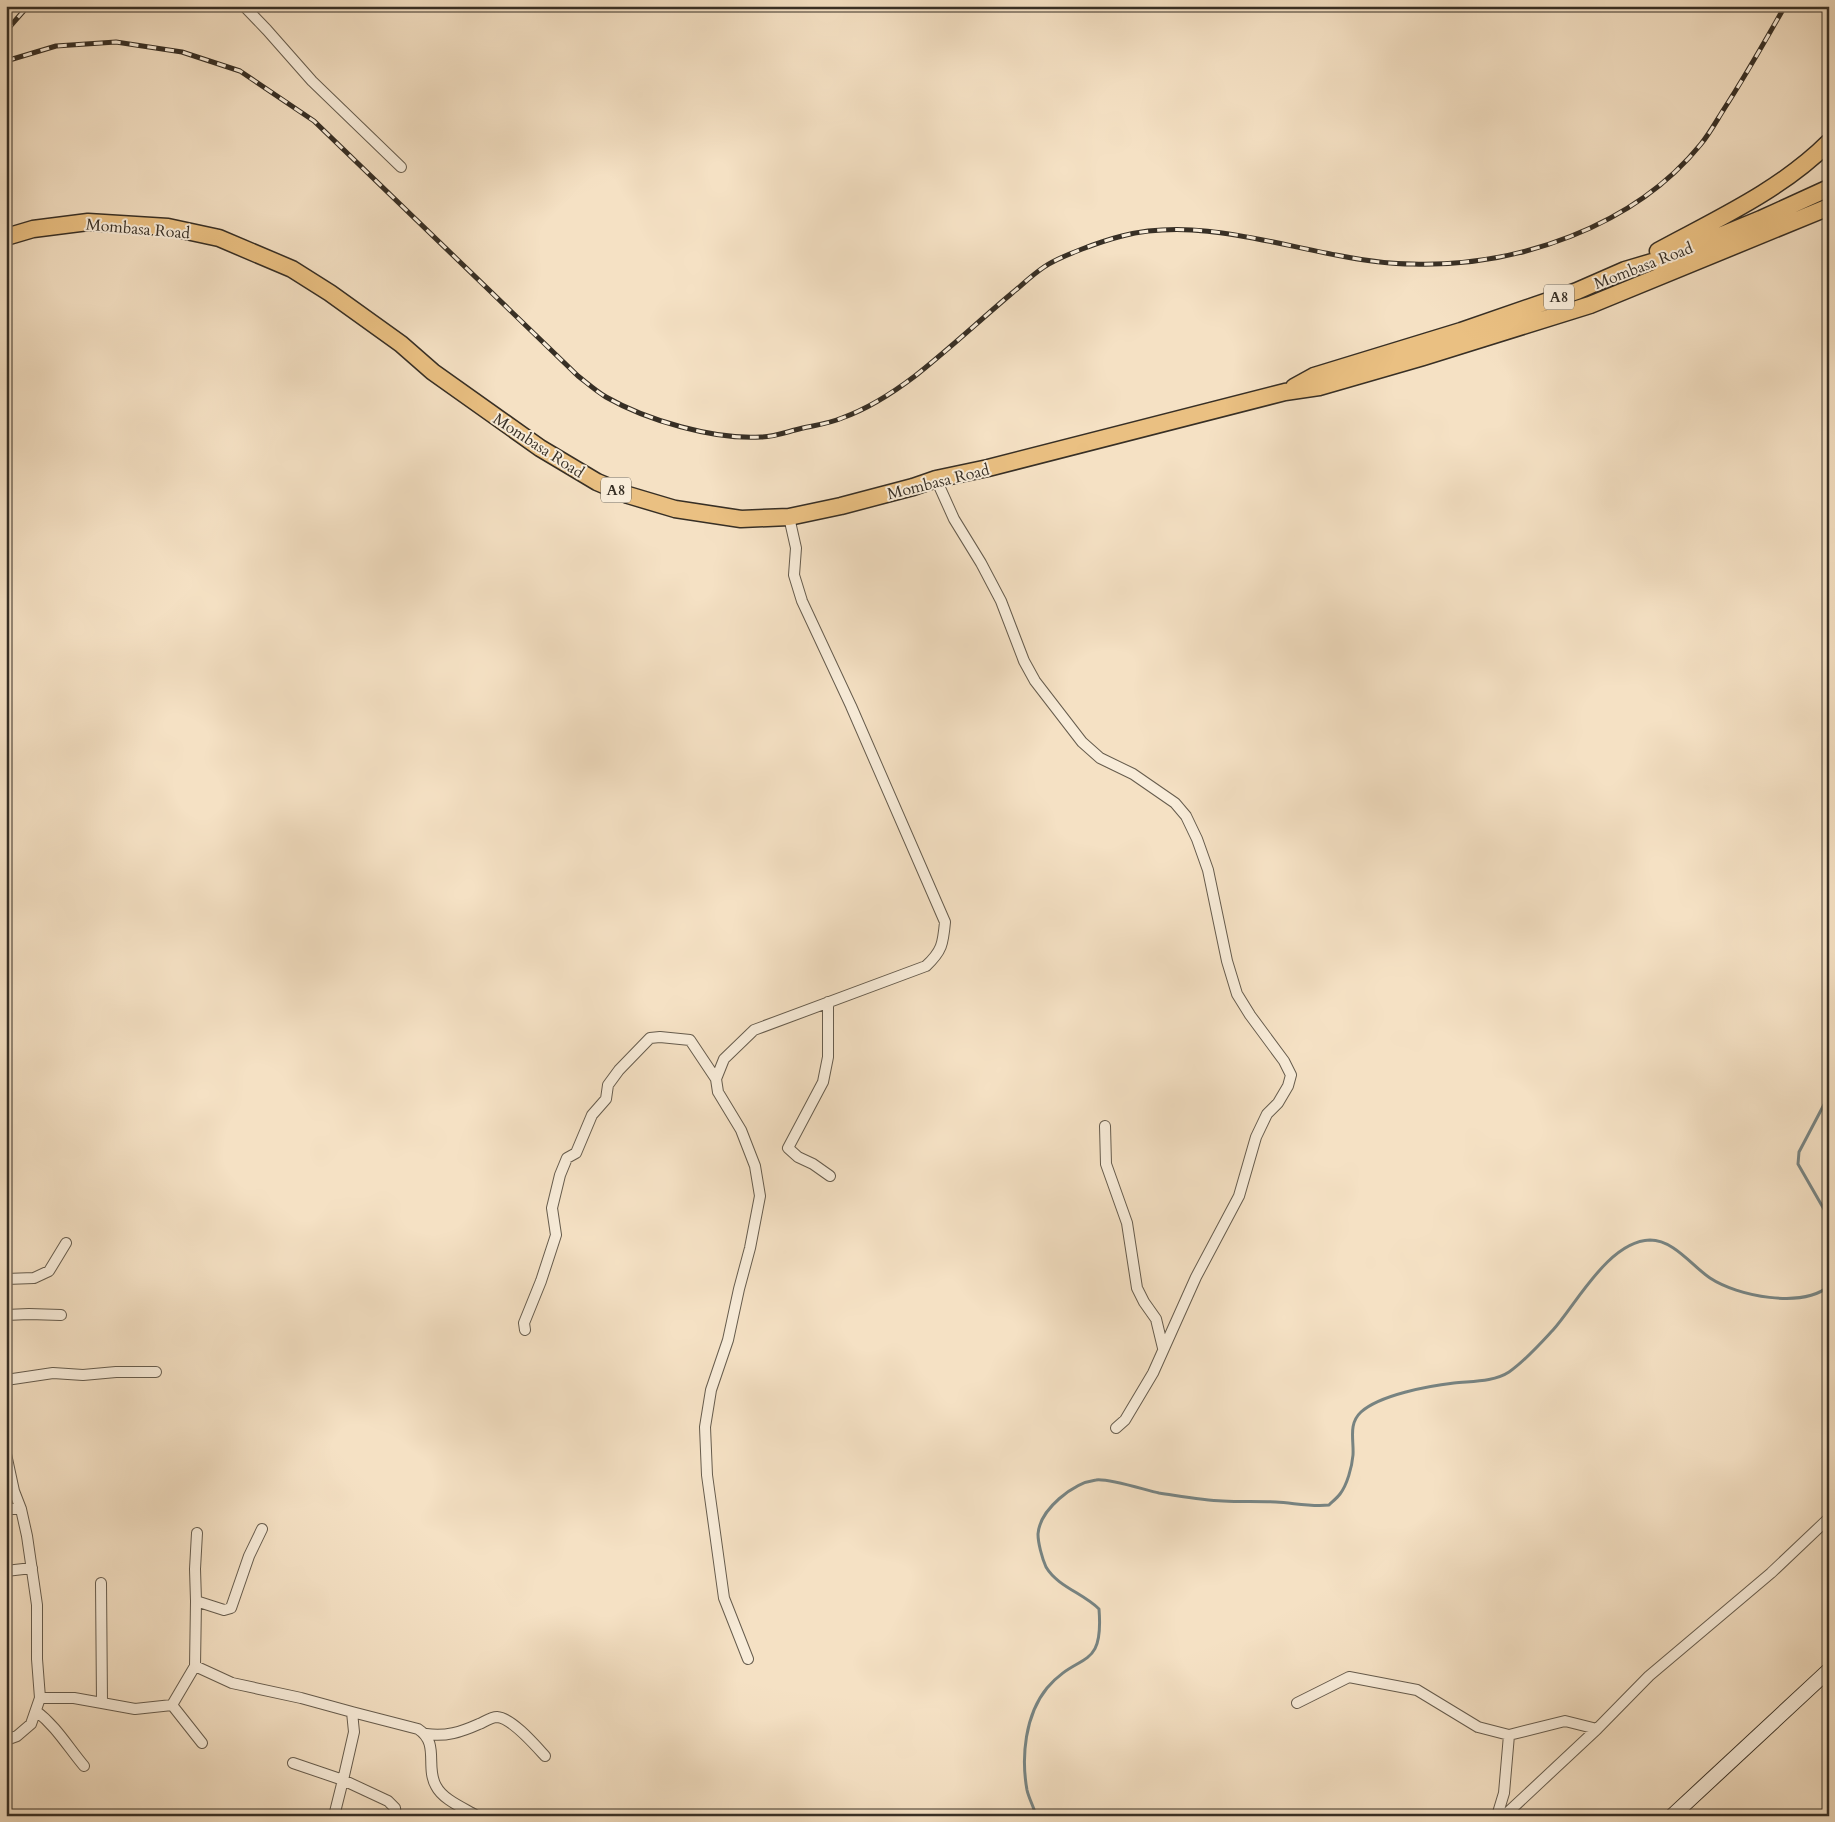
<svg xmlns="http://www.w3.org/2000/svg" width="1835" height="1822" font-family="Cardo,serif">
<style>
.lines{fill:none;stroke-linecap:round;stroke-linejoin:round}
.stream{stroke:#778381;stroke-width:3}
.minor-casing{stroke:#665c4d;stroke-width:12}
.secondary-casing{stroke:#372f25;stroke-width:16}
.trunk-casing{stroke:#372f25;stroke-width:19}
.minor{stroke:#f8ecd9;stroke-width:10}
.secondary{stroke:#f8ecd9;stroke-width:14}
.trunk{stroke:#eac082;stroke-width:16}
.rail-casing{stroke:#372f25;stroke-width:5}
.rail{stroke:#f8ecd9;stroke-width:3;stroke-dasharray:9;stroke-linecap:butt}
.labels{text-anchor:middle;stroke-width:4;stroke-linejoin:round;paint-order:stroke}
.shield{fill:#f8ecd9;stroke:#71685b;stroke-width:1}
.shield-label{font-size:15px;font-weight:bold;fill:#372f25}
.street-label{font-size:16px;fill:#372f25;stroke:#f8ecd9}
</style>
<rect width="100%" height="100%" fill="#f5e1c4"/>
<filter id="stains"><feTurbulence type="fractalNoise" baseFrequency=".004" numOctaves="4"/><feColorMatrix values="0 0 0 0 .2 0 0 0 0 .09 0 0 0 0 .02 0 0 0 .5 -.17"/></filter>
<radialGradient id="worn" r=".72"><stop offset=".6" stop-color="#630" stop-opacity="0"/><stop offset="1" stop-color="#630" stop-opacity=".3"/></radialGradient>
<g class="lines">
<path class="stream" d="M1829 1095 1799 1152 1798 1164 1829 1218
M1036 1816C1034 1807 1029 1799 1027 1790 1021 1757 1025 1715 1047 1688 1078 1651 1104 1672 1099 1609 1083 1593 1058 1587 1046 1567 1042 1558 1038 1543 1038 1534 1040 1509 1073 1483 1096 1480 1108 1478 1145 1490 1159 1493 1180 1496 1202 1500 1223 1501 1241 1502 1258 1501 1276 1502 1294 1503 1311 1507 1329 1505 1332 1502 1337 1498 1340 1494 1347 1485 1352 1467 1353 1455 1354 1440 1348 1424 1361 1412 1380 1395 1428 1386 1454 1383 1471 1381 1494 1382 1509 1372 1525 1361 1540 1344 1553 1330 1577 1303 1609 1241 1650 1240 1674 1240 1692 1266 1710 1278 1737 1296 1802 1309 1829 1286"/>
<g class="minor-casing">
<path id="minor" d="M244 6 267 30 312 81 401 167
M936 479 954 519 981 563 1001 601 1024 661 1035 681 1082 742 1100 758 1133 774 1175 803 1186 816 1197 839 1208 870 1227 961 1237 994 1250 1015 1284 1061 1291 1075 1288 1086 1278 1103 1267 1114 1256 1137 1239 1196 1196 1277 1153 1373 1125 1420 1116 1428
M828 1002V1057L823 1082 788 1148 798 1157 813 1164 830 1176
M1105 1126 1106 1164 1127 1223 1137 1288 1144 1302 1156 1319 1163 1348
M6 1279 34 1278 49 1271 66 1243
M6 1315 29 1314 61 1315
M525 1330 524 1323 541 1281 556 1235 552 1208 560 1175 567 1158 576 1153 592 1115 606 1099 608 1085 619 1070 650 1038 660 1037 690 1040 716 1079
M6 1380 53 1373 83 1375 116 1372H156
M6 1454 14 1491 21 1509 27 1536 37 1605V1659L40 1698 31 1724 17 1736 6 1740
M6 1509H21
M6 1571 32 1568
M196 1601 195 1569 197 1533
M748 1659 724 1598 707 1475 705 1427 711 1390 728 1340 739 1289 750 1248 760 1196 755 1166 741 1130 718 1092 716 1079 724 1059 754 1030 926 966C942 951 943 944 945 922L851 706 802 601 794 575 796 548 789 517
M195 1666 196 1601 224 1610 231 1608 249 1556 262 1529
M40 1698H74L102 1703 101 1583
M102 1703 135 1709 172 1705 195 1666 232 1683 301 1698 352 1712 354 1732 343 1780 388 1801 395 1808 396 1816
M1297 1703 1349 1677 1417 1690 1478 1727 1509 1735 1565 1721 1597 1729
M172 1705 202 1743
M36 1711C56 1726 68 1747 84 1766
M352 1712 418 1729C440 1743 425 1767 436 1786 443 1800 464 1808 477 1816
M426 1734C446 1737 461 1732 479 1724 484 1722 491 1717 497 1717 512 1718 535 1745 545 1756
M293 1763 343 1780 334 1816
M1497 1816 1504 1793 1509 1735
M1504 1816 1597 1729 1649 1676 1771 1573 1829 1518"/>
</g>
<g class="secondary-casing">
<path id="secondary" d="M1672 1816 1829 1670"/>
</g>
<g class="trunk-casing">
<path id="trunk" d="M6 237 33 229 88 222 168 227 219 238 292 269 330 293 401 344 433 372 540 448 597 482 628 495 675 509 741 519 789 517 841 506 913 487 936 479 988 468 1285 392 1319 387 1423 357 1590 305 1829 207
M1658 251C1717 219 1781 190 1829 142
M1294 387 1314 376 1461 331 1577 291 1625 270 1669 257 1761 219 1829 188"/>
</g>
<use href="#minor" class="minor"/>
<use href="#secondary" class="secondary"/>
<use href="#trunk" class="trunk"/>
<g class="rail-casing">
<path id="rail" d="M6 31 28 6
M6 61 56 46 116 42 182 52 240 71 314 121 578 376C587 383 596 391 606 397 646 420 714 440 761 437 772 437 784 433 795 430 810 426 828 424 842 418 867 409 894 392 915 376 948 350 979 321 1011 294 1022 285 1032 275 1044 267 1060 256 1102 241 1122 236 1192 218 1266 242 1336 255 1361 260 1387 264 1413 264 1517 267 1634 227 1701 144 1710 133 1717 120 1724 109 1746 75 1765 41 1785 6"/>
</g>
<use href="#rail" class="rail"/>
</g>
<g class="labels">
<g class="shield">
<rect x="1544" y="284.5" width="30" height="25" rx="4"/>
<rect x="601" y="477.5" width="30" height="25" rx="4"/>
</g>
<g class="shield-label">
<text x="1559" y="302">A8</text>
<text x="616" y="495">A8</text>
</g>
<g class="street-label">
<text transform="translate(138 228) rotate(5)" y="6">Mombasa Road</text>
<text transform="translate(1643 265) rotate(-21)" y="6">Mombasa Road</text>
<text transform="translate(539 445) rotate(33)" y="6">Mombasa Road</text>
<text transform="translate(938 481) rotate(-14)" y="6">Mombasa Road</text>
</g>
</g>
<rect width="1835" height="1822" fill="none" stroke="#f5e1c4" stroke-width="25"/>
<rect x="8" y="8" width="1820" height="1807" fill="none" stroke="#372f25" stroke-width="2.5"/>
<rect x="12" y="12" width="1810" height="1797" fill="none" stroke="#372f25"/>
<rect width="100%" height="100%" filter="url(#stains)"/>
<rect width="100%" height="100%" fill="url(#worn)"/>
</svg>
